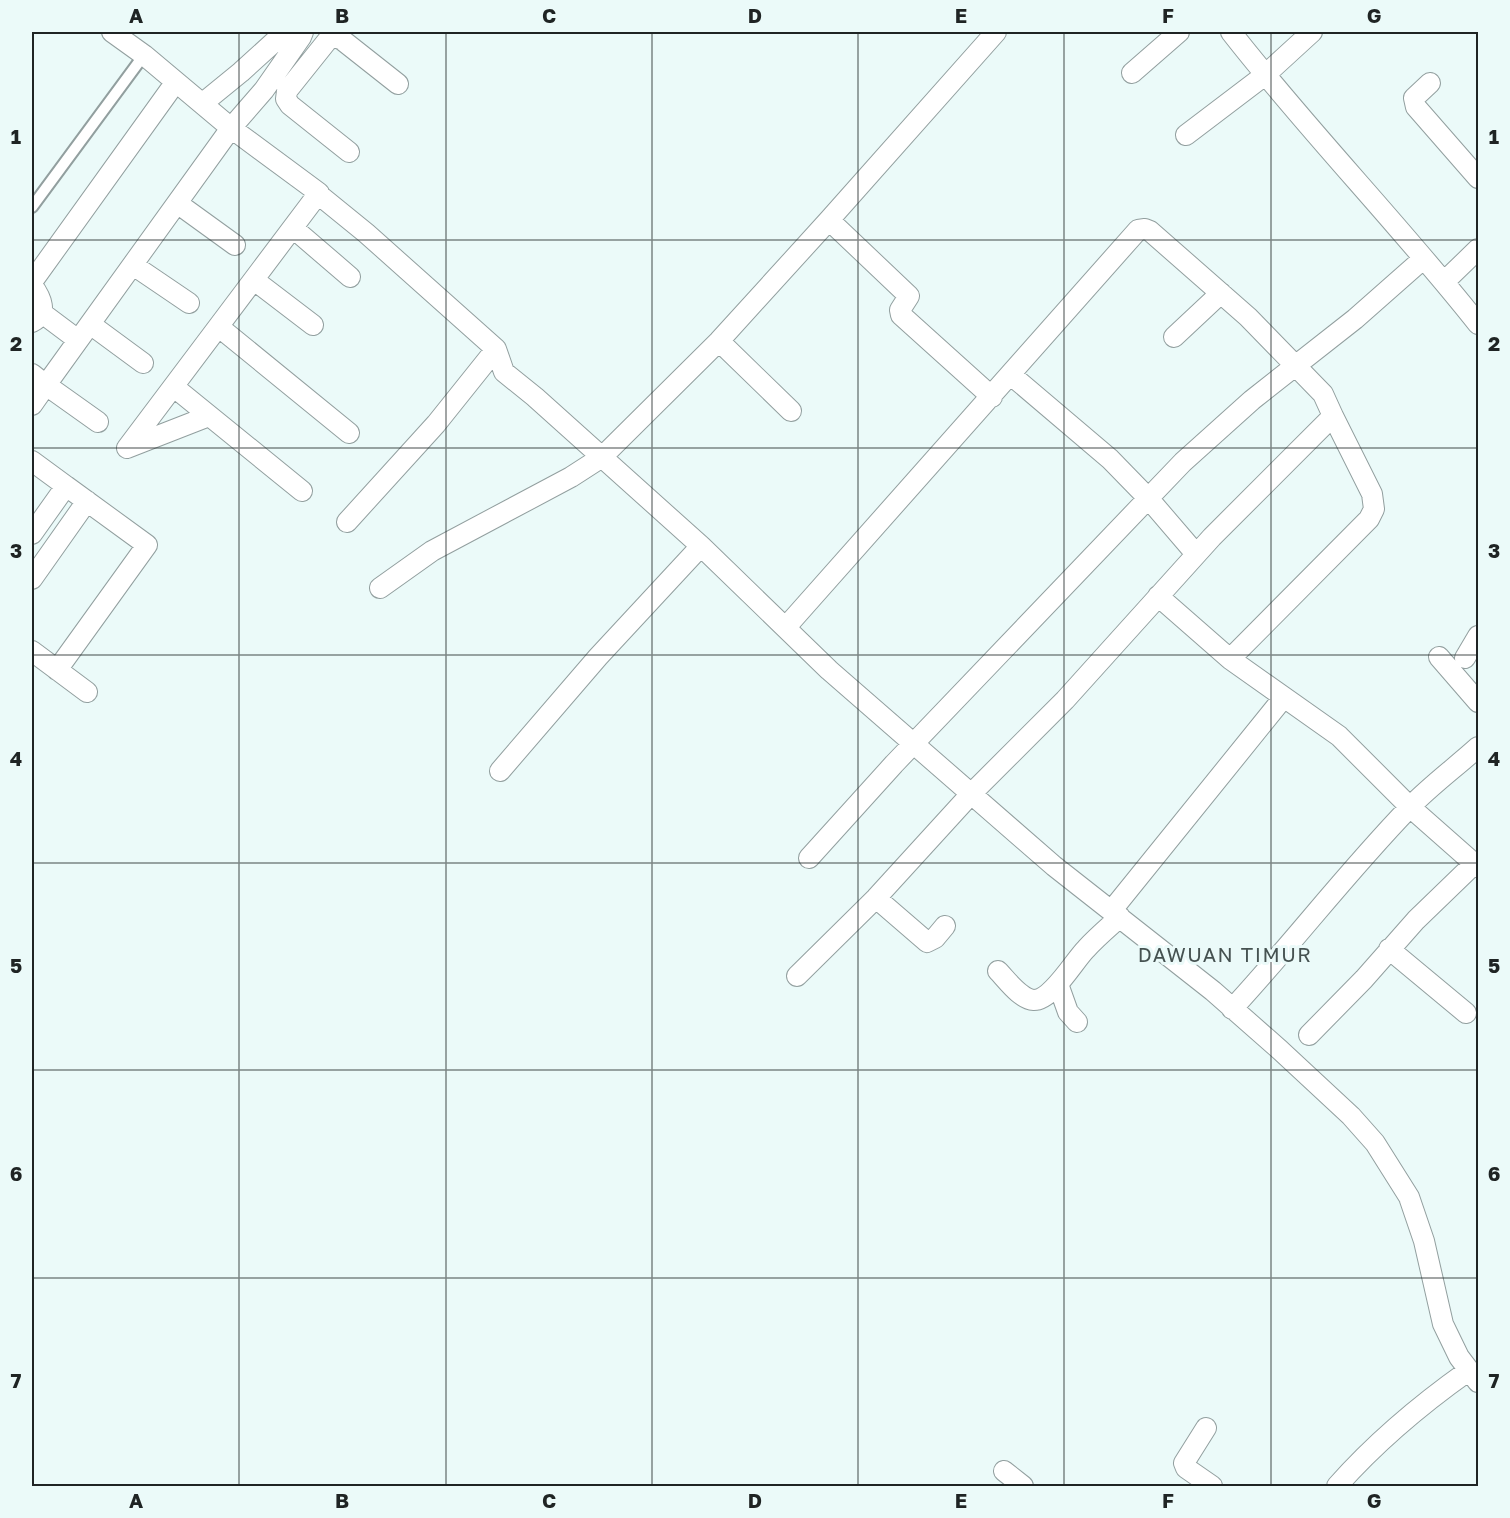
<svg xmlns="http://www.w3.org/2000/svg" width="1510" height="1518" font-family="'Golos Text',sans-serif">
<style>
.lines{fill:none;stroke-linecap:round;stroke-linejoin:round}
.lane-casing{stroke:#929f9f;stroke-width:14}
.street-casing{stroke:#929f9f;stroke-width:22}
.lane{stroke:#fff;stroke-width:10}
.street{stroke:#fff;stroke-width:20}
.grid{fill:none;stroke:#1f2424;stroke-width:1.5;stroke-opacity:0.55}
.labels{text-anchor:middle;stroke-width:6;stroke-linejoin:round;paint-order:stroke}
.quarter-label{font-size:20px;letter-spacing:1.5px;fill:#465251;stroke:#ebfaf9}
.neatline{fill:none;stroke:#1f2424;stroke-width:2}
.grid-label{font-size:20px;text-anchor:middle;font-weight:bold;fill:#1f2424}
</style>
<rect width="100%" height="100%" fill="#ebfaf9"/>
<g class="lines">
<g class="lane-casing">
<path id="lane" d="M32 207 144 55"/>
</g>
<g class="street-casing">
<path id="street" d="M112 32 144 55 231 128 319 193 318 194 366 233 496 349 504 372 535 397 701 546 829 670 1054 866 1213 991 1280 1050 1351 1116 1375 1143 1409 1197 1424 1241 1443 1324 1459 1357 1478 1382
M1231 32C1309 132 1399 224 1478 324
M1132 73 1179 32
M1430 83 1414 98 1416 107 1478 178
M203 103 241 72 285 32
M1186 135 1265 75 1312 32
M349 152 290 105 286 99 287 91 327 41 333 37 341 39 398 84
M177 203 235 245
M829 220 909 296 900 310 901 315 992 397
M293 228 350 277
M133 265 189 303
M254 280 313 325
M1445 281 1478 249
M32 282 175 83
M32 285C41 297 49 314 32 322
M42 313 78 340
M90 324 143 363
M219 327 349 433
M1174 337 1221 293
M719 341 791 411
M32 374 46 385 231 128 264 90 301 37 303 32
M1011 375 1110 459 1148 498 1196 554
M174 387 302 491
M32 405 46 385 98 422
M127 448 318 194
M127 448 209 416
M32 461 66 486
M347 522 436 424 496 349
M32 534 66 486 147 545 57 670
M32 579 87 501
M380 588 432 551 571 477 602 457 719 341 829 220 996 32
M1158 596 1230 659 1339 736 1410 807 1478 867
M786 627 1138 230 1145 229 1150 231 1248 317 1323 394 1333 416 1212 537 1065 700 970 795 876 898 797 976
M32 651 87 692
M1439 657 1478 702
M1465 658 1478 636
M1230 659 1369 519 1374 509 1372 494 1333 416
M500 771 598 657 701 546
M809 858 894 764 1183 462 1252 400 1355 319 1423 259
M876 898 927 942 935 938 945 926
M1112 910 1284 697
M1389 949 1466 1013
M998 971C1007 980 1020 999 1034 1000 1052 1000 1074 961 1086 949 1097 937 1109 927 1120 917
M1058 984 1068 1012 1077 1022
M1232 1009C1293 943 1347 872 1409 808 1430 786 1456 767 1478 747
M1309 1035 1364 979 1416 920 1475 863
M1206 1428 1184 1463 1186 1468 1212 1486
M1004 1471 1023 1486
M1337 1486C1376 1442 1420 1405 1468 1371"/>
</g>
<use href="#lane" class="lane"/>
<use href="#street" class="street"/>
</g>
<path class="grid" d="M239 32V1486M446 32V1486M652 32V1486M858 32V1486M1064 32V1486M1271 32V1486M32 240H1478M32 448H1478M32 655H1478M32 863H1478M32 1070H1478M32 1278H1478"/>
<g class="labels">
<g class="quarter-label">
<text x="1225" y="962">DAWUAN TIMUR</text>
</g>
</g>
<rect width="1510" height="1518" fill="none" stroke="#ebfaf9" stroke-width="66"/>
<rect x="33" y="33" width="1444" height="1452" class="neatline"/>
<g class="grid-label">
<text x="136" y="23">A</text>
<text x="342" y="23">B</text>
<text x="549" y="23">C</text>
<text x="755" y="23">D</text>
<text x="961" y="23">E</text>
<text x="1168" y="23">F</text>
<text x="1374" y="23">G</text>
<text x="16" y="144">1</text>
<text x="1494" y="144">1</text>
<text x="16" y="351">2</text>
<text x="1494" y="351">2</text>
<text x="16" y="558">3</text>
<text x="1494" y="558">3</text>
<text x="16" y="766">4</text>
<text x="1494" y="766">4</text>
<text x="16" y="973">5</text>
<text x="1494" y="973">5</text>
<text x="16" y="1181">6</text>
<text x="1494" y="1181">6</text>
<text x="16" y="1388">7</text>
<text x="1494" y="1388">7</text>
<text x="136" y="1508">A</text>
<text x="342" y="1508">B</text>
<text x="549" y="1508">C</text>
<text x="755" y="1508">D</text>
<text x="961" y="1508">E</text>
<text x="1168" y="1508">F</text>
<text x="1374" y="1508">G</text>
</g>
</svg>
